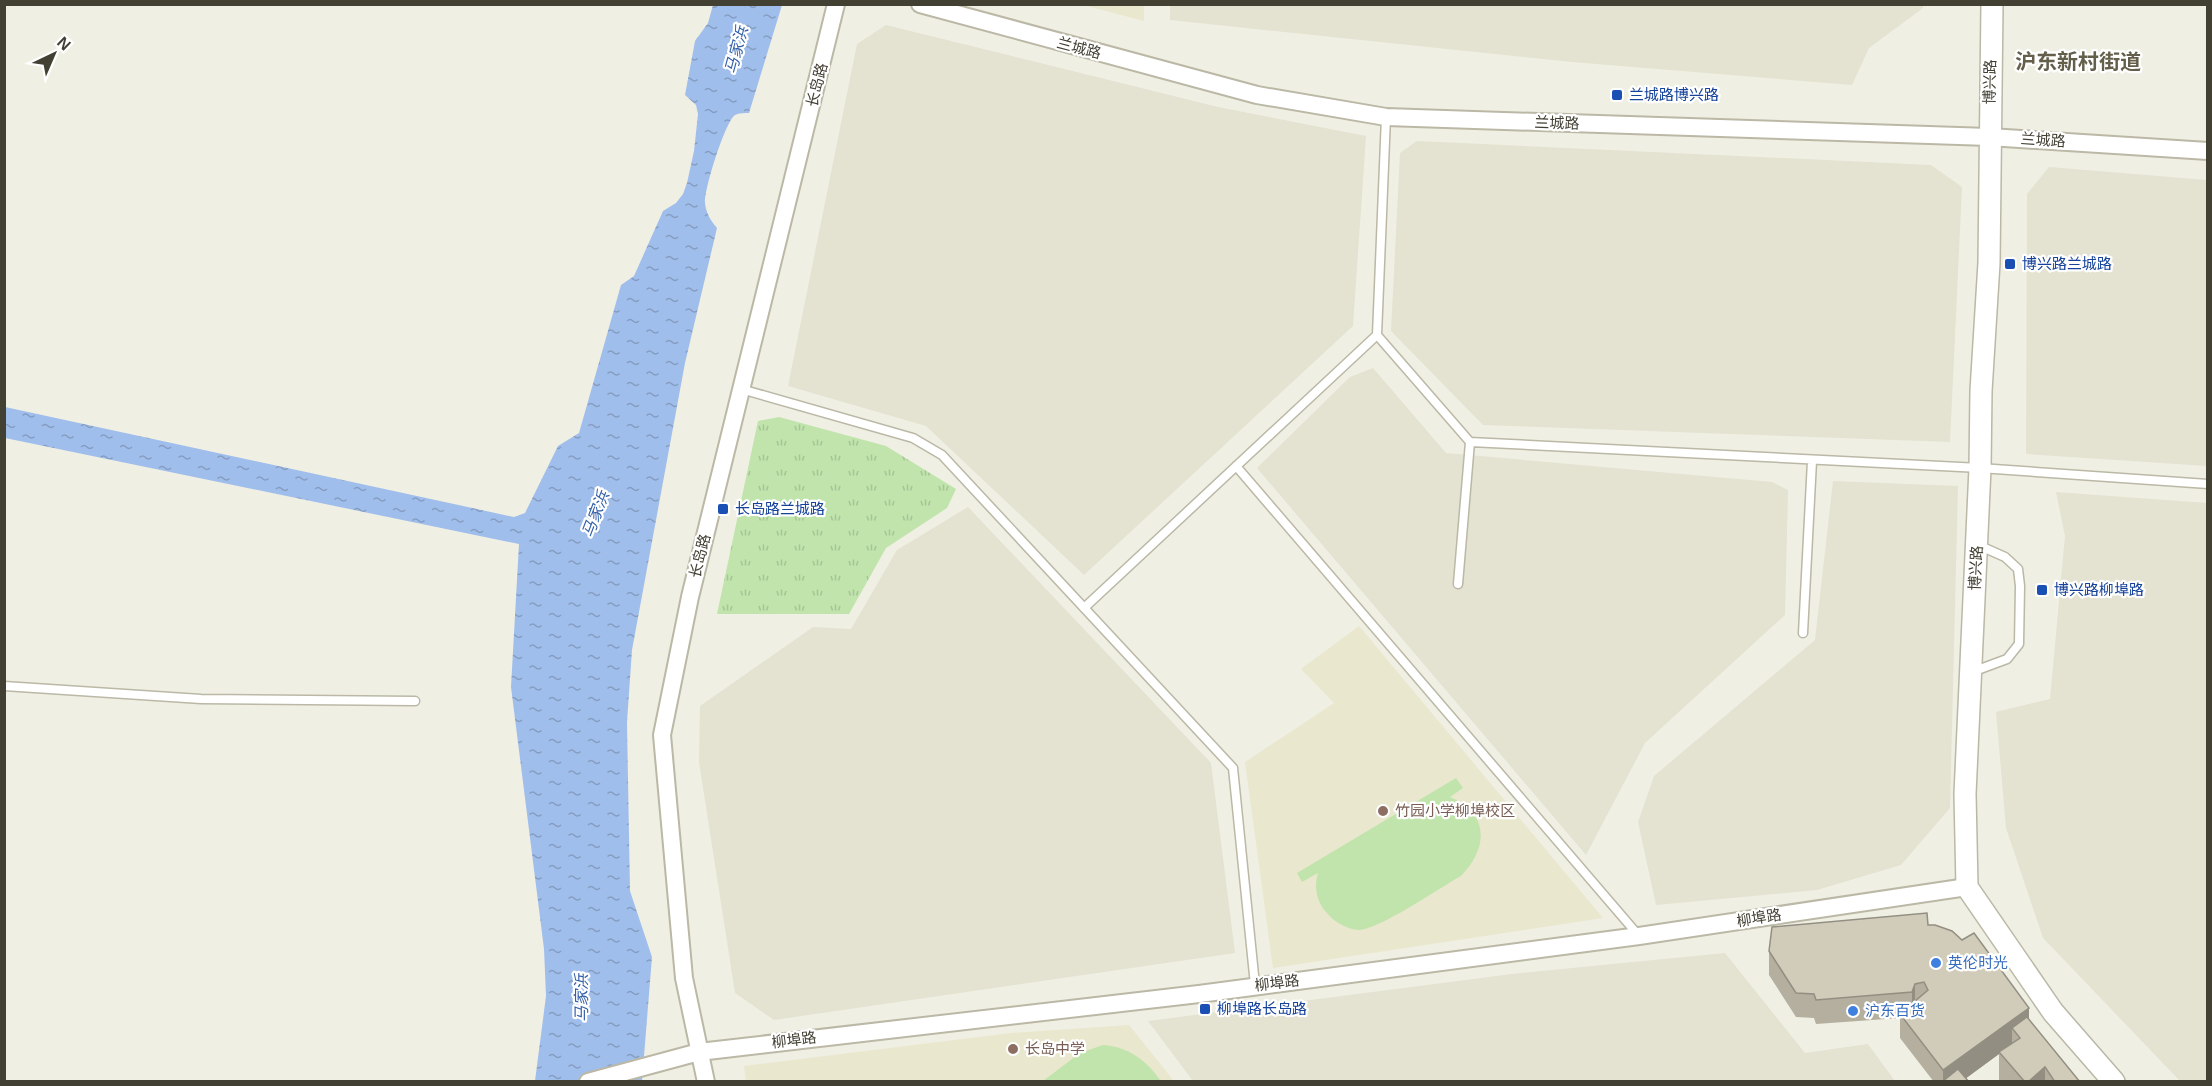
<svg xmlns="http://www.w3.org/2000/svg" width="2212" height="1086" font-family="Arial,'Noto Sans SC',sans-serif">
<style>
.residential{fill:#e4e2d1}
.education{fill:#e9e7cd}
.grass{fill:url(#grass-tufts)}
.pitch{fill:#c0e4ac}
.water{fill:url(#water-ripples)}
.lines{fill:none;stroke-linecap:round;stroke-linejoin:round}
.service-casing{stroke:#bbb8a6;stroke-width:11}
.minor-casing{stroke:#bbb8a6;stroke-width:20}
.tertiary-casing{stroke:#bbb8a6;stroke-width:24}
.service{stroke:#fff;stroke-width:8}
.minor{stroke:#fff;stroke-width:16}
.tertiary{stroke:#fff;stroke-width:21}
.wall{fill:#b4af9f}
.shaded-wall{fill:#928f82}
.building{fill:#d1ccb9;stroke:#928f82;stroke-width:1.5}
.transit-dot{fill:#1a4fb4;stroke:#fff;stroke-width:2}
.education-dot{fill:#8d6e63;stroke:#fff;stroke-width:2}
.shop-dot{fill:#3f7fe0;stroke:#fff;stroke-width:2}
.labels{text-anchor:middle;stroke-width:4.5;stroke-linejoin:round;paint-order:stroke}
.street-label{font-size:15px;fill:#423f33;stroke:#fff}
.transit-label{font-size:15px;fill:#164399;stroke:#fff;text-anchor:start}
.education-label{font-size:15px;fill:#785e54;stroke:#fff;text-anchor:start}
.shop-label{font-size:15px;fill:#366cbe;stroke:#fff;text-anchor:start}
.water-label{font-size:16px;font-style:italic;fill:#325fa8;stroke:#fff}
.district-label{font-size:21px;font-weight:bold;fill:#645f4b;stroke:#fff}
</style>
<defs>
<pattern id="grass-tufts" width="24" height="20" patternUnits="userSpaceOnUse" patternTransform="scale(1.5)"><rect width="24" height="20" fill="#c0e4ac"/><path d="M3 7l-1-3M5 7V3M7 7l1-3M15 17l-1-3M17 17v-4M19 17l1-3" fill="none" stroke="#a6c594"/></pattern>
<pattern id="water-ripples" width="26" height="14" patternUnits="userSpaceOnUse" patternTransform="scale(1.5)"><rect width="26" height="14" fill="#a0beec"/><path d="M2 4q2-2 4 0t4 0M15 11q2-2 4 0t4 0" fill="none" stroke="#849cc0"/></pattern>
</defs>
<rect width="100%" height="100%" fill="#f0efe3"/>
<path class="residential" d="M1170 5V4L1923 5V8L1869 48 1852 85 1572 62 1170 20Z
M886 25 1218 107 1366 136 1353 326 1084 575 926 426 788 386 857 44Z
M1417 141 1931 165 1962 187 1950 442 1483 425 1391 331 1400 153Z
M2049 167 2207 180V466L2026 454 2027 194Z
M1373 368 1446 453 1772 482 1788 490 1785 615 1645 743 1586 855 1257 468 1350 377Z
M1833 481 1958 486 1950 808 1901 865 1817 890 1656 905 1638 822 1654 776 1815 640Z
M2056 492 2207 503V1081H2180L2043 938 2006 828 1996 712 2050 699 2065 536Z
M968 507 1211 763 1235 953 774 1020 735 993 699 762 700 706 813 627 851 629 897 550Z
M1725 953 1805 1053 1868 1044 1895 1081H1193L1148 1021 1512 974Z"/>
<path class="education" d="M1083 5H1144V21Z
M1359 626 1603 918 1273 968 1245 762 1334 703 1301 669Z
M1129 1025 1174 1081 746 1082 744 1066 1011 1033Z"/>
<path class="grass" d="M779 417 886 446 956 489 947 508 886 548 849 614H717L758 421Z"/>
<path class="pitch" d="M1456 778 1463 788 1450 797C1490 814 1488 848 1461 876 1439 888 1379 930 1358 930 1346 929 1333 921 1326 912 1316 901 1314 886 1318 873L1302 882 1297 873Z
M1103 1045C1129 1047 1146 1060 1161 1081H1043L1080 1053Z"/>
<path class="water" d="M713 5H782L749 113C745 113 739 113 735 115 725 122 704 190 705 203 706 213 711 221 717 228L685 363 632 650 627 722 630 891 652 957 642 1081H535L546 996 544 949 511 687 519 544 5 438V407L514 517 525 513 558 446 579 433 621 285 634 276 663 211 676 203 683 194 687 183 694 151 698 114 696 105 685 95 695 41 708 23Z"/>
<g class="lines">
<g class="service-casing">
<path id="service" d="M1377 335 1470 442 1980 468 2208 484
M741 389 913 438 942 455 1233 768 1255 985
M1236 466 1639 936
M1458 584 1470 442
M1084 608 1377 335 1386 117
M1803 633 1812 461
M1972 672 2007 659 2019 644 2020 586 2018 569 2005 557 1978 545
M4 686 201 699 415 701"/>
</g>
<g class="minor-casing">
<path id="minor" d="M920 4 1257 95 1386 117 1989 137 2208 151
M588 1082 699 1052 1199 994 1639 936 1967 887
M706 1082 684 978 662 735 690 597 836 4"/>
</g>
<g class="tertiary-casing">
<path id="tertiary" d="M1992 4 1989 263 1981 391 1980 468 1965 794 1967 887 2053 1012 2114 1082"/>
</g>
<use href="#service" class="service"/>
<use href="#minor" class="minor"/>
<use href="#tertiary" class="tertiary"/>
</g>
<path class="wall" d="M1928 925 2029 1020 2080 1082H1999V1054L1966 1078 1969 1082H1934L1900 1038V1018L1816 1024 1814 1018 1796 1017 1769 975V951Z"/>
<path class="shaded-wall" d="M1915 984V1008L1912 1017V992Z
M2029 1008V1032L2020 1038 2012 1028V1045L1999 1052V1054L1961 1082H1943V1070Z
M2045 1067V1082H2028Z"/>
<path class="building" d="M1927 913 1928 925H1935L1952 931 1962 940 1974 933 2029 1008 1943 1070 1900 1014 1928 990 1924 982 1915 984 1912 992 1816 1000 1814 994 1796 993 1769 951 1772 927Z
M2027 1017 2080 1082H2055L2045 1067 2028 1082H2025L1999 1052 2020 1038 2012 1028Z
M1958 1069 1969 1082H1942Z"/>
<g class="transit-dot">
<rect x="1611" y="89" width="12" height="12" rx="3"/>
<rect x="2004" y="258" width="12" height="12" rx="3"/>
<rect x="717" y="503" width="12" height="12" rx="3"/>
<rect x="2036" y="584" width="12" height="12" rx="3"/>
<rect x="1199" y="1003" width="12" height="12" rx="3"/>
</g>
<g class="education-dot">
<circle cx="1383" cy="811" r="6"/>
<circle cx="1013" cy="1049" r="6"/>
</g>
<g class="shop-dot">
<circle cx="1936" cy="963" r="6"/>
<circle cx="1853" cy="1011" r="6"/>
</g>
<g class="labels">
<g class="street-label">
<text transform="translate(1079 48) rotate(15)" y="5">兰城路</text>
<text transform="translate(1990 82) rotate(-89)" y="5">博兴路</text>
<text transform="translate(817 85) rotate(-76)" y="5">长岛路</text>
<text transform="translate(1557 123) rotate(2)" y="5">兰城路</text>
<text transform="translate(2043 140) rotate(4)" y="5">兰城路</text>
<text transform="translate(700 556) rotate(-76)" y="5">长岛路</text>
<text transform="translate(1976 568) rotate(-87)" y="5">博兴路</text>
<text transform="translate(1759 918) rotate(-9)" y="5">柳埠路</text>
<text transform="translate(1277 983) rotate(-7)" y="5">柳埠路</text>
<text transform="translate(794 1040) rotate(-7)" y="5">柳埠路</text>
</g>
<g class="transit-label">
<text x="1629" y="100">兰城路博兴路</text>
<text x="2022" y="269">博兴路兰城路</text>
<text x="735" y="514">长岛路兰城路</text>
<text x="2054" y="595">博兴路柳埠路</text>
<text x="1217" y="1014">柳埠路长岛路</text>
</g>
<g class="education-label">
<text x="1395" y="816">竹园小学柳埠校区</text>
<text x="1025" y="1054">长岛中学</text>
</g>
<g class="shop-label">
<text x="1948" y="968">英伦时光</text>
<text x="1865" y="1016">沪东百货</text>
</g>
<g class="water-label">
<text transform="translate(736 50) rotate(-75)" y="6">马家浜</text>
<text transform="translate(595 514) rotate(-69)" y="6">马家浜</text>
<text transform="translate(581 998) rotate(-90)" y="6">马家浜</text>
</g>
<g class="district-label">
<text x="2078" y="69">沪东新村街道</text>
</g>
</g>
<rect width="2212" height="1086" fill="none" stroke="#423f33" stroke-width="12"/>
<g transform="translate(54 54) rotate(44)" stroke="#ffffff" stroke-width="4.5" paint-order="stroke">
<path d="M0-4.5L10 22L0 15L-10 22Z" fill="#423f33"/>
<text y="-9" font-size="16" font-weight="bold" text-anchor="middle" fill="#423f33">N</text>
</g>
</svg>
